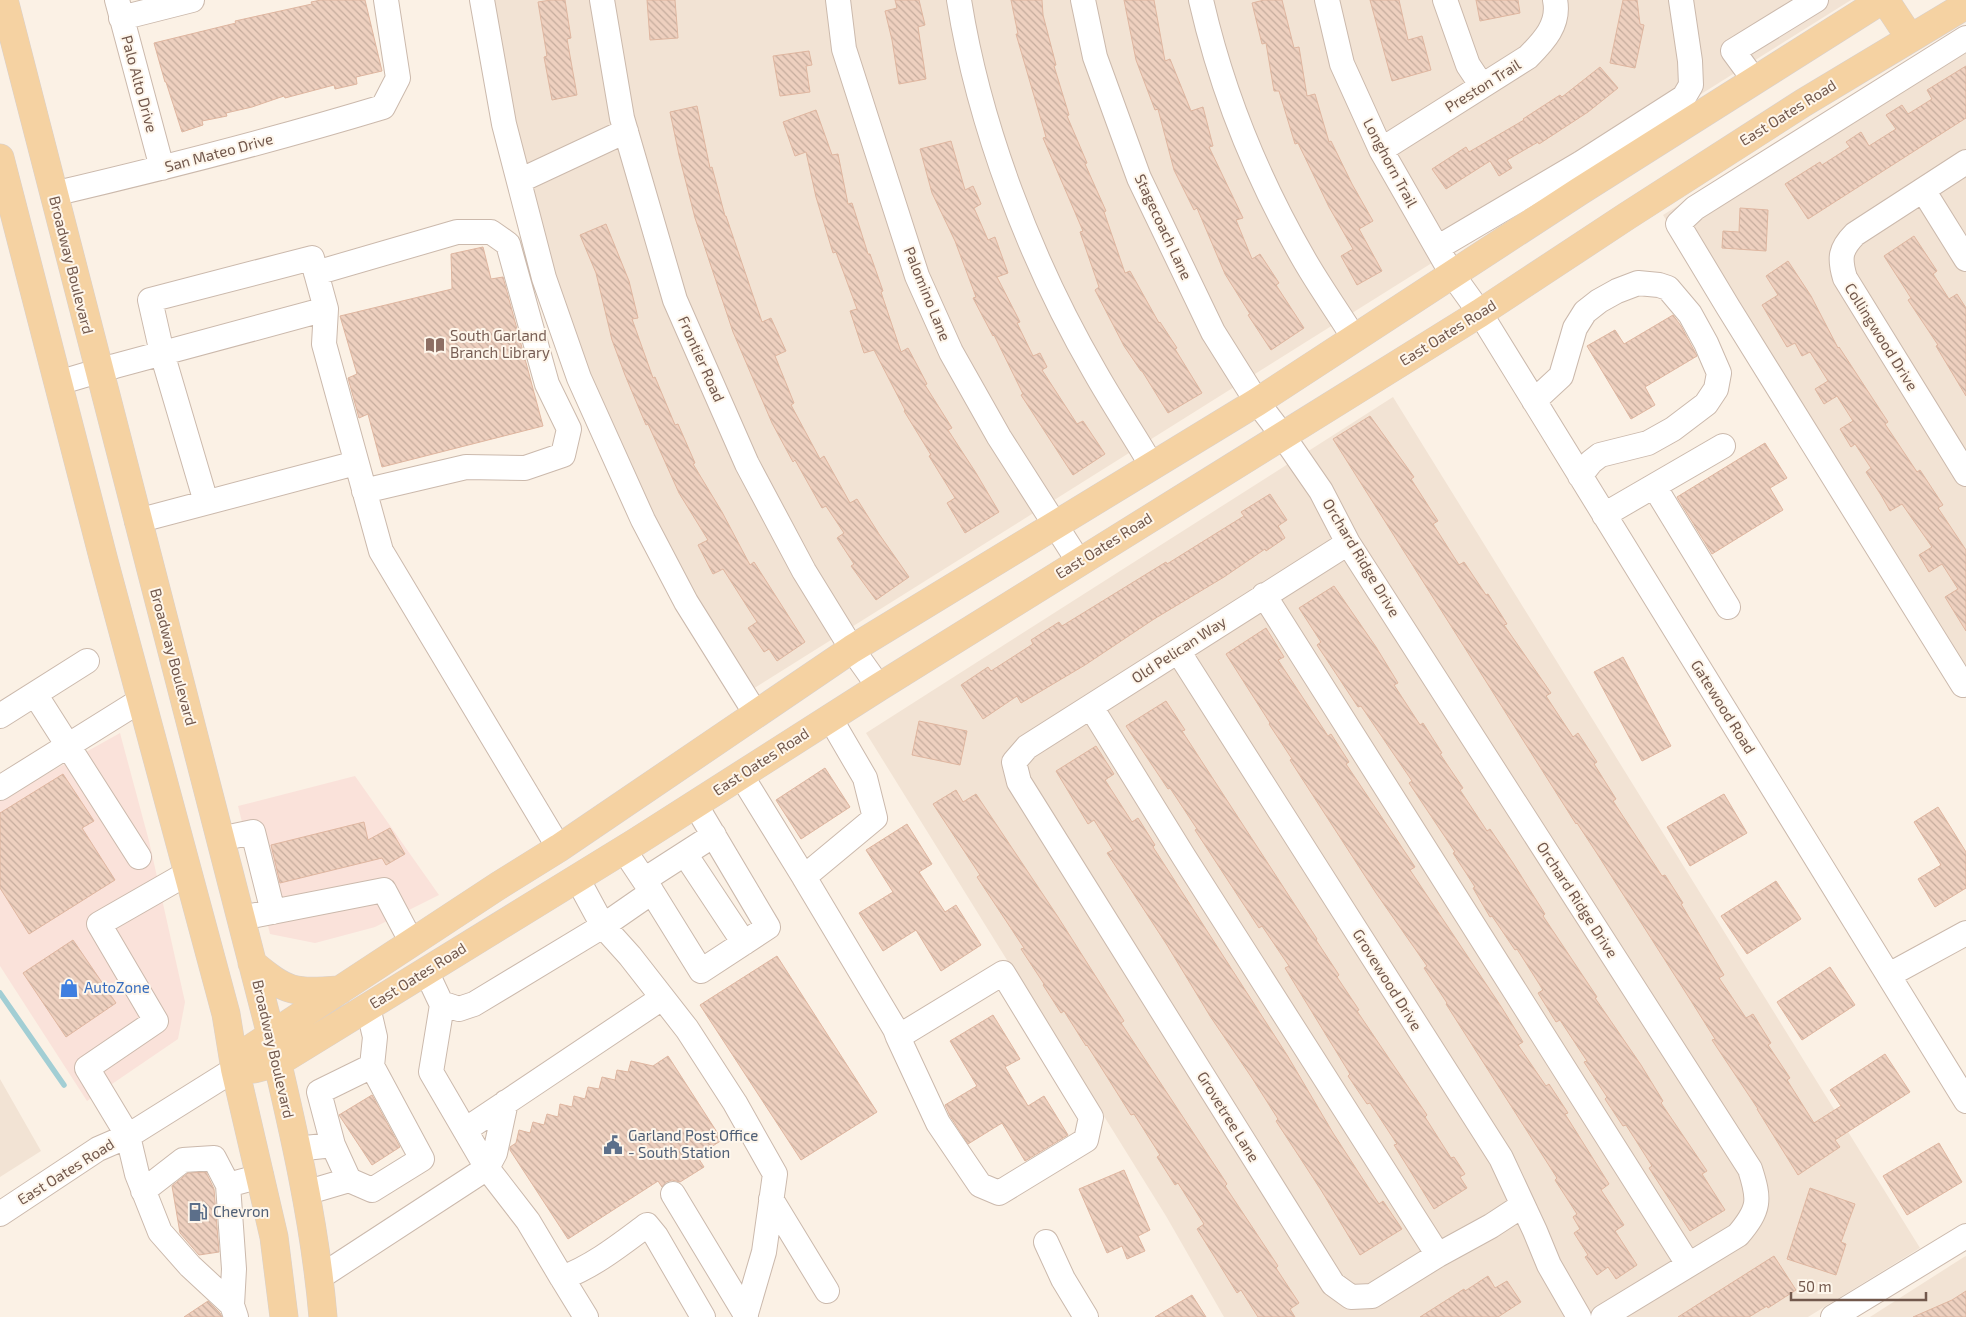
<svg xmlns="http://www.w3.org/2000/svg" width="1966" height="1317" font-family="'Exo 2',sans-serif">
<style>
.residential{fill:#f2e3d4}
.commercial{fill:#fae2da}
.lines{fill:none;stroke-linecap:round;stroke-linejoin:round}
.stream{stroke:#a2ced4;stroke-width:5.5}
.building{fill:url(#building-back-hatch);stroke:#dfb6a0}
.minor-casing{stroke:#cbb9ac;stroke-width:26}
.major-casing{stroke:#d8d0cd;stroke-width:29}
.minor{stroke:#fff;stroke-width:24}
.major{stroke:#f5d2a2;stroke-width:28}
.labels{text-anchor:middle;stroke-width:4;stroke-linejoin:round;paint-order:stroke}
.street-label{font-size:15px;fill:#72584c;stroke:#fef6eb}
.education-label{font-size:15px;fill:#785e54;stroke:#fef6eb;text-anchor:start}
.shop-label{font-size:15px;fill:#366cbe;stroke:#fef6eb;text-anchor:start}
.service-label{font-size:15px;fill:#4e5e75;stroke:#fef6eb;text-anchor:start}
</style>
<defs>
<pattern id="building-back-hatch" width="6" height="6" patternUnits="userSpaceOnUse" patternTransform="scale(1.25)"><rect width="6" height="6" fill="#eed0bf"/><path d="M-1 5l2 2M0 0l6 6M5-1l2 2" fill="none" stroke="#c5ac9d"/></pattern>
</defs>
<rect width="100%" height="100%" fill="#fbf1e5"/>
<path class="residential" d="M474 0H1851L737 699 588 420Z
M1966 28V697L1663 215Z
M1393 397 1920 1248 1808 1317H1224L1166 1216 866 733Z
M0 1079 41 1151 0 1177Z
M1966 1256V1317H1870L1964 1257Z"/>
<path class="commercial" d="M120 733 149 841 185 1002 178 1039 87 1101 0 966V800Z
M355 776 439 895 375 927 315 943 270 934 238 806Z"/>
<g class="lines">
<path class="stream" d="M0 993 64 1085"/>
</g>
<path class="building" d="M321 0H365L382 71 356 77 357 84 335 89 334 85 285 98 284 96 252 107 226 113 227 116 202 121 203 125 182 132 166 82H165L154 43 236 23 235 21 312 4 311 2Z
M551 0H565L571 38 567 39 577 95 552 100 544 57 547 56 538 2Z
M647 0H675L678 38 650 40Z
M895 0H919L925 25 918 27 926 79 899 84 892 40 885 11 897 8Z
M1011 0H1042L1043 15 1056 65 1054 66 1069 115 1067 116 1087 163 1085 164 1106 211 1104 212 1125 273 1130 271 1159 323 1160 322 1177 348 1175 349 1202 393 1168 413 1142 371H1141L1124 346 1095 290 1099 287 1080 232 1083 231 1043 138 1046 137 1016 34H1018Z
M1124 0H1154L1165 61 1170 59 1191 111 1203 107 1213 146 1209 147 1243 218 1236 220 1252 259 1260 254 1279 283 1276 285 1304 328 1271 350 1248 315 1250 314 1225 274 1197 208 1194 210 1174 170 1158 109 1155 110 1136 60Z
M1264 0H1282L1294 48 1299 47 1307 96 1315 94 1329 142 1331 141 1352 184 1373 221 1359 229 1382 271 1357 285 1341 256 1353 249 1329 207 1298 143 1295 144 1279 91H1274L1266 43 1262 44 1252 3Z
M1370 0H1399L1408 40 1422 36 1431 70 1392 81Z
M1476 0H1518L1520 13 1480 21Z
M1623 0H1637L1640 24 1644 25 1635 68 1610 63Z
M809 51 812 65 806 66 810 92 780 96 773 56Z
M1966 66V118L1808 219 1785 184 1820 162 1822 165 1850 147 1846 142 1861 132 1869 146 1896 129 1886 115 1902 105 1908 114 1932 99 1927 90Z
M1600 67 1618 88 1588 112 1539 144 1538 142 1507 160 1512 168 1499 176 1490 161 1446 189 1432 169 1466 147 1469 152 1524 120 1523 119 1560 95 1562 97Z
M697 106 710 168 712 167 725 216H726L762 322 771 318 786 351 775 356 794 403 791 405 820 459 824 456 850 503 857 499 879 534 909 577 876 600 851 566 854 564 837 538 844 533 826 506 822 508 795 460 793 462 772 423 733 332 695 218 679 155 670 112Z
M816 110 832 155 838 154 848 204 852 203 868 254H870L883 291 881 292 901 352 908 348 927 384 925 385 952 428 948 430 976 473 999 512 965 533 947 503 955 498 929 456 931 455 904 411 905 410 874 350 864 353 850 311 857 309 836 252 833 253 816 197 806 152 795 156 783 122Z
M951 141 965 190 973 186 981 204 974 208 988 240 995 237 1008 273 997 277 1020 322 1017 323 1033 356 1040 353 1047 367 1042 370 1077 424 1083 421 1105 454 1073 475 1021 395 1023 394 994 335 993 336 973 298 976 297 955 241 932 193 920 149Z
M1740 208 1768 210 1766 251 1722 248 1723 231 1739 232Z
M606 224 629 281 638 318 632 319 653 378 655 377 675 425 678 424 695 463 693 464 722 512 750 565 754 562 805 642 777 661 769 649 764 652 748 628 757 622 723 569 713 574 698 545 708 540 679 493 648 424 646 425 625 375 612 340 596 273 580 235Z
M1914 236 1937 271 1933 274 1949 299 1957 294 1966 308V396L1936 346 1938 345 1908 300 1911 298 1884 256Z
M483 247 491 279 503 277 543 426 382 467 368 414 359 418 348 378 357 374 340 316 452 289 451 254Z
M1788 261 1811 296 1838 348 1839 347 1888 422 1885 424 1917 472 1920 470 1943 505 1938 508 1966 550V631L1945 597 1958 589 1942 564 1929 572 1919 555 1932 547 1902 504 1890 511 1881 495 1866 472 1871 468 1855 444 1851 447 1840 429 1853 421 1837 396 1824 404 1815 389 1828 381 1810 352 1802 356 1795 343 1787 347 1762 305 1778 295 1766 276Z
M1673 315 1681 326 1697 356 1645 387 1655 405 1631 419 1587 346 1615 330 1624 344Z
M1370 416 1414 477 1411 479 1438 521 1433 524 1459 565 1464 562 1486 595 1488 594 1507 624 1504 625 1551 693 1546 696 1573 737 1578 733 1597 762 1594 764 1616 799 1613 801 1662 876 1665 875 1683 903 1681 904 1724 975 1719 978 1746 1018 1753 1014 1771 1043 1768 1045 1790 1078 1787 1080 1814 1123 1841 1106 1830 1090 1885 1054 1910 1092 1835 1140 1840 1147 1798 1175 1757 1109H1758L1712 1040 1715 1039 1693 1004 1596 852 1577 823 1576 824 1333 439Z
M1765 443 1787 478 1770 488 1783 510 1712 554 1677 497Z
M1270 494 1287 520 1278 526 1285 538 1266 551 1265 549 1224 577 1154 619 1085 665 1021 703 1017 696 983 719 961 685 988 667 991 671 1033 644 1031 640 1059 622 1062 626 1166 562 1167 564 1199 544 1244 516 1241 512Z
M1334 586 1376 647 1398 683 1394 685 1420 725 1423 723 1442 753 1440 754 1463 788 1460 790 1487 831 1490 829 1513 863 1545 914 1543 916 1597 997 1595 998 1641 1065 1663 1101 1661 1103 1707 1171 1702 1174 1725 1210 1690 1231 1649 1168 1652 1166 1626 1125 1623 1126 1605 1099 1607 1097 1584 1062 1587 1061 1560 1020 1556 1022 1538 993 1543 990 1517 949 1515 950 1492 916 1490 917 1473 888 1475 887 1453 853 1455 852 1409 783 1412 781 1361 706 1358 707 1317 645 1321 642 1299 608Z
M1266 628 1284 657 1278 660 1328 736 1331 734 1349 762 1346 764 1415 867 1410 870 1502 1008 1523 1042 1518 1045 1546 1086 1549 1084 1568 1113 1565 1114 1609 1184 1601 1190 1624 1225 1615 1231 1637 1265 1616 1279 1608 1267 1597 1275 1585 1257 1588 1255 1574 1233 1580 1229 1573 1217 1577 1214 1555 1180 1557 1178 1446 1004 1447 1003 1424 968 1427 966 1376 893 1290 760 1292 759 1269 724 1270 723 1226 654Z
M1623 657 1671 746 1642 761 1594 672Z
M1166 701 1185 730 1182 731 1317 939 1316 940 1339 975 1337 977 1359 1010 1357 1011 1427 1115 1425 1117 1451 1158 1454 1157 1465 1174 1460 1177 1467 1188 1434 1209 1394 1145 1397 1144 1370 1103 1367 1104 1348 1076 1350 1074 1285 968 1289 966 1262 926 1259 928 1195 830 1197 829 1170 788 1168 789 1126 726Z
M919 721 967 731 960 765 912 755Z
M1096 746 1114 774 1105 780 1132 822 1138 818 1155 845 1153 847 1287 1055 1333 1133 1379 1204 1383 1201 1402 1229 1360 1255 1321 1190 1276 1121 1278 1119 1252 1078 1210 1016 1167 945 1107 853 1113 850 1094 820 1088 824 1056 771Z
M825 768 850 807 801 839 776 800Z
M63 774 94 821 82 828 115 880 29 934 0 888V813Z
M956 790 963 802 976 794 1058 917 1124 1021 1121 1023 1227 1184 1225 1186 1278 1266 1276 1268 1299 1303 1290 1309 1295 1317H1258L1241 1290 1237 1293 1219 1264 1197 1229 1204 1224 1178 1183 1175 1185 1157 1157 1160 1155 1134 1114 1131 1115 1087 1045 1086 1046 1064 1011 1061 1013 1043 985 1044 984 1021 949 1024 948 977 877 980 875 933 804Z
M1724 794 1747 833 1690 866 1667 827Z
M1938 807 1966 852V888L1935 907 1918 879 1941 865 1914 822Z
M364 822 368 840 390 828 405 854 386 865 382 858 280 883 271 845Z
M907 824 932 864 919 872 945 912 956 905 981 945 941 971 916 930 883 951 859 913 893 892 866 850Z
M1776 881 1801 919 1747 954 1721 916Z
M73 940 116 1003 66 1037 23 973Z
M777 956 877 1112 801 1160 700 1005Z
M1830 967 1855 1005 1802 1040 1777 1002Z
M993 1015 1020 1059 1005 1067 1028 1106 1044 1096 1068 1135 1025 1161 1002 1123 968 1144 950 1116 945 1105 977 1086 950 1041Z
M668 1056 722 1140 697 1156 704 1167 680 1182 672 1180 666 1182 662 1187 658 1181 568 1239 510 1150V1147L516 1143 519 1130 530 1133 533 1122 544 1125 547 1114 558 1117 560 1104 572 1107 574 1096 585 1099 588 1087 599 1089 602 1077 615 1080 617 1070 628 1072 631 1061 653 1066Z
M372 1095 400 1147 372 1165 339 1115Z
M1939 1143 1962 1182 1907 1215 1883 1176Z
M1124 1170 1150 1230 1138 1236 1145 1251 1127 1259 1122 1246 1107 1253 1079 1189Z
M206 1172 214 1189 219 1252 199 1255 180 1233 172 1186 188 1173Z
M1810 1188 1855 1204 1841 1242 1846 1244 1836 1275 1787 1259Z
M1774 1256 1796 1290 1768 1308 1767 1306 1749 1317H1678Z
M1488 1276 1495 1288 1507 1281 1521 1302 1498 1317H1420L1464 1289 1465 1291Z
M1966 1291V1317H1913L1952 1300Z
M1192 1295 1206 1317H1155Z
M208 1301 220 1313 222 1317H184Z"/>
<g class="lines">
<g class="minor-casing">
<path id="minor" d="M117 0 162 168
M482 0 504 124 544 278 579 378 643 520 686 602 756 714
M602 0 622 118 675 300 747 464 804 571 852 649 879 687
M838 0 844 49 917 276 951 352 999 437 1079 562
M959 0C979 126 1031 262 1095 372 1113 404 1134 435 1152 466
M1083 0 1095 57 1139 178 1213 332 1257 402 1283 436 1321 491 1348 543 1750 1169C1760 1200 1760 1209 1738 1235L1603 1317
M1201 0C1222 92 1258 180 1305 261 1320 287 1338 312 1354 338
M1327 0 1342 64 1381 150 1452 274 1480 313 1966 1101
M1445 0 1468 65 1482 86
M121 18 192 0
M1755 81 1733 51 1816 0
M1381 150 1528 57C1544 41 1560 24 1555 0
M1966 162 1855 234C1840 249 1839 258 1845 278L1966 474
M519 181 626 131
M1923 190 1966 259
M53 194C164 168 274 140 383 107L398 78 386 0
M1437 248 1581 163 1684 97 1691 85 1690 61 1681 0
M316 273 457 232H491L508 244 547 384 569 429 563 455 525 468 466 467 364 491
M58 383 115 366 326 309
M1534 401 1561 376 1575 328 1585 312 1599 301 1617 291 1638 283 1659 285 1668 288 1690 314 1706 343 1719 373 1716 389 1706 404 1673 429 1648 443 1600 455 1591 462 1580 476
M1654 486 1728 607
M206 502 162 353 150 300 312 258 326 309 324 344 381 551 559 848
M1604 515 1723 446
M137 521 356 463
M1348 543 1027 747 1014 762 1019 782 1333 1284 1351 1297 1372 1296 1438 1255 1491 1226 1523 1205
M1264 595 1688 1264
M1178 651 1501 1158 1535 1231 1549 1265 1579 1317
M1963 685 1728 307 1678 224 1695 208 1966 38
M35 694 139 857
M1091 707 1184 857 1438 1255
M0 716 87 661
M741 775 804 877 875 818 865 778 830 718
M0 788 141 700
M220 839 253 832 273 912
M624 850 652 892
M685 854 744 943
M188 873 99 924 156 1021 87 1068 128 1136 137 1174 160 1232 190 1266 232 1305 236 1317
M804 877 895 1029 898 1037 938 1123 980 1185 999 1193 1086 1140 1091 1117 1003 973 898 1037
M577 878 603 926 630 956 687 1029 735 1103 775 1174 764 1252 745 1317
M644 880 714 835
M241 918 384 890 412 943
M426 971 442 1005 431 1072 487 1168
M1889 975 1966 933
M441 1003 459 1009 474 1004 603 926 652 892 701 971 768 927 695 804
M465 1130 662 998
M333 1145 319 1092 372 1066
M296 1149 333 1145 349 1180
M487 1168 495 1153 506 1102
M143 1191 183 1160 214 1158 228 1185
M305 1193 349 1180 372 1190 422 1159 372 1066 375 1037 368 1007
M673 1194 746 1315
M771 1199 827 1291
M0 1214 98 1149 128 1136 235 1069
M1046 1242 1063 1279 1086 1317
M320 1277 487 1168 528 1221 562 1278C594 1266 620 1245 647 1225L656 1236 703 1317
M562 1278 586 1317
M232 1305 234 1269 228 1185 261 1176
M1833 1317 1966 1236"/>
</g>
<g class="major-casing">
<path id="major" d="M4 0 271 1035C293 1128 315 1222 323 1317
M1885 0 1910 38
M0 158 104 561 226 1014 235 1069 274 1237 284 1317
M252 963C287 993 294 993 340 990
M235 1069H254L277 1063 636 842 879 687 1480 313 1627 216 1803 103 1966 5
M235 1069 253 1047 498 886 559 848 852 649 1257 402 1580 191 1882 0"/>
</g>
<use href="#minor" class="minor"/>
<use href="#major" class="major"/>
</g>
<defs>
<g id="library-bare" transform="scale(1.5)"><path d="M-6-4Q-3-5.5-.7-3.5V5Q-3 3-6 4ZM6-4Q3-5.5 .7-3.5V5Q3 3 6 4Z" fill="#8d6e63" stroke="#fef6eb" stroke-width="2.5" paint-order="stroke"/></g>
<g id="shop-bare" transform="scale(1.5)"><path d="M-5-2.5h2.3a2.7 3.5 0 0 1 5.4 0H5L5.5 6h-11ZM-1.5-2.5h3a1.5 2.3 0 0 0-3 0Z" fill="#3f7fe0" stroke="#fef6eb" stroke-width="2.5" paint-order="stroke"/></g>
<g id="civic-bare" transform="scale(1.5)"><path d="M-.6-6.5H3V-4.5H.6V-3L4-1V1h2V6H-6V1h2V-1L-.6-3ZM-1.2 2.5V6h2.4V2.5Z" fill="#5c6f8a" stroke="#fef6eb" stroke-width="2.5" paint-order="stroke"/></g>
<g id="fuel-bare" transform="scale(1.5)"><path d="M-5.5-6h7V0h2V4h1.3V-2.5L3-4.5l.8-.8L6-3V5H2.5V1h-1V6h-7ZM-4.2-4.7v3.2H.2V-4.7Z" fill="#5c6f8a" stroke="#fef6eb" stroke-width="2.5" paint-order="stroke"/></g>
</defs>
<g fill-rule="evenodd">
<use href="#library-bare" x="435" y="345"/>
<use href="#shop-bare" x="69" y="988"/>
<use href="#civic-bare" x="613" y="1145"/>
<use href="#fuel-bare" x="198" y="1212"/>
</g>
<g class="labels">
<g class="street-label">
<text transform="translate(139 84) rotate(75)" y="5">Palo Alto Drive</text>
<text transform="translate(1483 86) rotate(-32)" y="5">Preston Trail</text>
<text transform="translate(1788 113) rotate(-32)" y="5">East Oates Road</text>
<text transform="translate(219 153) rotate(-15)" y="5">San Mateo Drive</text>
<text transform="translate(1390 163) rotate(62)" y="5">Longhorn Trail</text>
<text transform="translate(1163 227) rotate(65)" y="5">Stagecoach Lane</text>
<text transform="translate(71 265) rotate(76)" y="5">Broadway Boulevard</text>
<text transform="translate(927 294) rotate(68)" y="5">Palomino Lane</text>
<text transform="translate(1448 333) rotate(-32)" y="5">East Oates Road</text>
<text transform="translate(1881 337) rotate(58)" y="5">Collingwood Drive</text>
<text transform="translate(701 359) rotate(66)" y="5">Frontier Road</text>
<text transform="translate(1104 546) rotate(-32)" y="5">East Oates Road</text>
<text transform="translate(1361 558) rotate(59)" y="5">Orchard Ridge Drive</text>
<text transform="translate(1179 650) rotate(-33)" y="5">Old Pelican Way</text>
<text transform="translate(173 657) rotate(75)" y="5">Broadway Boulevard</text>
<text transform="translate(1723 707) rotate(58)" y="5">Gatewood Road</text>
<text transform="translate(761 762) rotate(-33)" y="5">East Oates Road</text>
<text transform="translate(1577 900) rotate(57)" y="5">Orchard Ridge Drive</text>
<text transform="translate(418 976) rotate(-32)" y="5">East Oates Road</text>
<text transform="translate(1387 980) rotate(58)" y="5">Grovewood Drive</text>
<text transform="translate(273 1049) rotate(77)" y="5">Broadway Boulevard</text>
<text transform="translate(1228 1117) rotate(58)" y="5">Grovetree Lane</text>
<text transform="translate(66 1172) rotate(-32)" y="5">East Oates Road</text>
</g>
<g class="education-label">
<text x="450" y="341">South Garland<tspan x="450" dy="17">Branch Library</tspan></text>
</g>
<g class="shop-label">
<text x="84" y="993">AutoZone</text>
</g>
<g class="service-label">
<text x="628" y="1141">Garland Post Office<tspan x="628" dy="17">- South Station</tspan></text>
<text x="213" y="1217">Chevron</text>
</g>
</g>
<path d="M1791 1292v8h135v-8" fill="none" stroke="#72584c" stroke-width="2.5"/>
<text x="1798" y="1292" font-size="15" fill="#72584c" stroke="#fef6eb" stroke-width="4" paint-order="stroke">50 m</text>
</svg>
